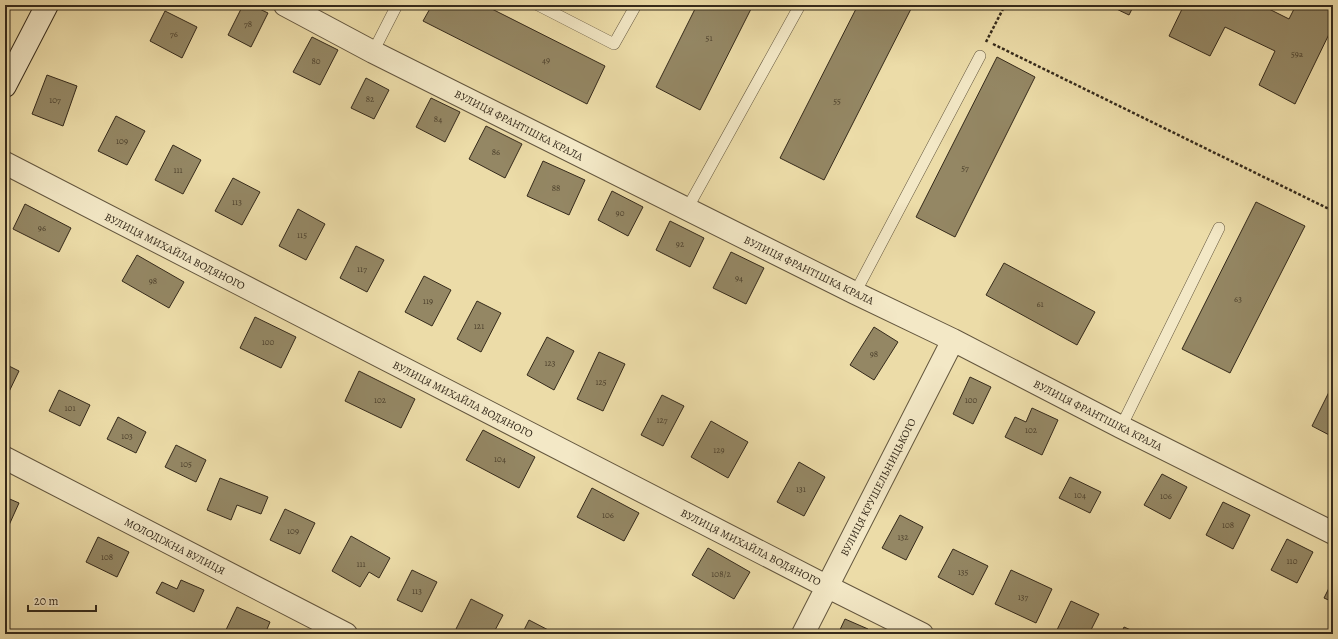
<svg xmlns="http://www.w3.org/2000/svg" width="1338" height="639" font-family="Alegreya,serif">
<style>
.building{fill:#948764;stroke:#352a1b}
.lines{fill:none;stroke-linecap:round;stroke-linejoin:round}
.lane-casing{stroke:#63563e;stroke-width:12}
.street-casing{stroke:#63563e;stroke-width:24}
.secondary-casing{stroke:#352a1b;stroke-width:24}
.path{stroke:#352a1b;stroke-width:2.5;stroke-dasharray:3 2;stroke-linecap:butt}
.lane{stroke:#f3e8c6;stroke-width:11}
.street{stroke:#f3e8c6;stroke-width:22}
.secondary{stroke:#f3e8c6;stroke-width:22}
.labels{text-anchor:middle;stroke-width:3;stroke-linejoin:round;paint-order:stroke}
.number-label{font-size:9px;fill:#4d412d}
.street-label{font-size:11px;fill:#352a1b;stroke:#f3e8c6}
</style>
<rect width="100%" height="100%" fill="#ecdca8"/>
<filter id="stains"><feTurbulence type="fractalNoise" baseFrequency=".005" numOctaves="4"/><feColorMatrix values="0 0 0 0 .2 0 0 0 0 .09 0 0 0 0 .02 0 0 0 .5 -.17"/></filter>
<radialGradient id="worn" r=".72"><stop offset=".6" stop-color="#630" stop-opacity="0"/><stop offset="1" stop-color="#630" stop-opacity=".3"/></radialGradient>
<path class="building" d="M243 5H251L268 13 251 47 228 35Z
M432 5H484L605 66 587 104 423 21Z
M697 5H753L700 110 656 87Z
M858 5H913L824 180 780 158Z
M1108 5H1134L1129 15Z
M1184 5H1261L1289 19 1296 5H1322L1333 10V26L1295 104 1259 85 1275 51 1225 27 1210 56 1169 36Z
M165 11 197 27 182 58 150 41Z
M312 37 338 50 320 85 293 72Z
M997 57 1035 77 955 237 916 217Z
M47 75 77 86 63 126 32 114Z
M366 78 389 90 374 119 351 108Z
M431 98 460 112 445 142 416 127Z
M116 116 145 131 127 165 98 151Z
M486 126 522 144 505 178 469 159Z
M173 145 201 160 183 194 155 180Z
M543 161 585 180 569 215 527 196Z
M233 178 260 192 242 225 215 211Z
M612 191 643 207 628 236 598 220Z
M1256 202 1305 226 1230 373 1182 349Z
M25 204 71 228 59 252 13 229Z
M298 209 325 224 306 260 279 246Z
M670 221 704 238 690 267 656 250Z
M356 246 384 260 367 292 340 278Z
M731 252 764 268 746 304 713 288Z
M137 255 184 282 169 308 122 281Z
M1004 263 1095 312 1077 345 986 295Z
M424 276 451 290 432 326 405 312Z
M477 301 501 313 481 352 457 339Z
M255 317 296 337 281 368 240 348Z
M874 327 898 342 874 380 850 365Z
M547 337 574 351 554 390 527 375Z
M599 352 625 364 603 411 577 399Z
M5 364 19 371 5 400Z
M359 371 415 399 401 428 345 401Z
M970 377 991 387 973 424 953 414Z
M1333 384V437L1312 426Z
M59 390 90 405 80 426 49 411Z
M662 395 684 406 663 446 641 435Z
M1032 408 1058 420 1042 455 1005 437 1015 417 1026 422Z
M118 417 146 432 136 453 107 439Z
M711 421 748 442 728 478 691 457Z
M483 430 535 457 519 488 466 460Z
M176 445 206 460 196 482 165 467Z
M799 462 825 477 804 516 777 502Z
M1162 474 1187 487 1170 519 1144 505Z
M1070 477 1101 492 1090 513 1059 498Z
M220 478 268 497 261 514 237 505 231 520 207 510Z
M592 488 639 513 624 541 577 517Z
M5 497 19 503 5 534Z
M1223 502 1250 515 1233 549 1206 535Z
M285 509 315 523 300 554 270 540Z
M900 515 923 527 906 560 882 548Z
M351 536 390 558 379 578 369 572 360 587 332 571Z
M98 537 129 552 117 577 86 562Z
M1287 539 1313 552 1297 583 1271 570Z
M708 548 750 572 734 599 692 575Z
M953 549 988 566 973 595 938 577Z
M412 570 437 582 422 612 397 600Z
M1011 570 1052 589 1036 623 995 604Z
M181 580 204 590 194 612 156 593 162 582 177 589Z
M1333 580V602L1324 598Z
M471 599 503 615 493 634H466L456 629Z
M1071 601 1099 614 1089 634H1055Z
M237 607 270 622 265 634H224Z
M845 619 868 629 866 634H838Z
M529 620 556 634H522Z
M1124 627 1140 634H1121Z"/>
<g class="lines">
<g class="lane-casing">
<path id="lane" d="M538 5 614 44 636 5
M373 52 397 5
M687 209 800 5
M855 293 980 56
M1121 427 1219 228"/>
</g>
<g class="street-casing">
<path id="street" d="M285 5 373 52 855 293 953 340 1121 427 1333 533
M5 163 828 587 922 634
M5 458 346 634
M803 634 953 340"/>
</g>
<g class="secondary-casing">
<path id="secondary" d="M5 86 47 5"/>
</g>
<path class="path" d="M986 42 1005 5
M993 44 1333 211"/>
<use href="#lane" class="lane"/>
<use href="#street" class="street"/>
<use href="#secondary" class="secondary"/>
</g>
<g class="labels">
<g class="number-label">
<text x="248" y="27">78</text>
<text x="174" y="37">76</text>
<text x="709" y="41">51</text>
<text x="1297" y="57">59а</text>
<text x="546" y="63">49</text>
<text x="316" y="64">80</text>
<text x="370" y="102">82</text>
<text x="55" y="103">107</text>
<text x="837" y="104">55</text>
<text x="438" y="122">84</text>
<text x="122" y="144">109</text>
<text x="496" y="155">86</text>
<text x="965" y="171">57</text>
<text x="178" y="173">111</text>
<text x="556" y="191">88</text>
<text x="237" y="205">113</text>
<text x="620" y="216">90</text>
<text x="42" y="231">96</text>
<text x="302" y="238">115</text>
<text x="680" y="247">92</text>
<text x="362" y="272">117</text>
<text x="739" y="281">94</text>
<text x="153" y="284">98</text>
<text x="1238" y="302">63</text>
<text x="428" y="304">119</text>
<text x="1040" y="307">61</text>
<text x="479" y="329">121</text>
<text x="268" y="345">100</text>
<text x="874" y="357">98</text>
<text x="550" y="366">123</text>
<text x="601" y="385">125</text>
<text x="380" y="403">102</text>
<text x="971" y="403">100</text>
<text x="70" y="411">101</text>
<text x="662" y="423">127</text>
<text x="1031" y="433">102</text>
<text x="127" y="439">103</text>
<text x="719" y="453">129</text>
<text x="500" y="462">104</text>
<text x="186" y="467">105</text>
<text x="801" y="492">131</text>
<text x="1080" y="498">104</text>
<text x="1166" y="499">106</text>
<text x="608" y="518">106</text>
<text x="1228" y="528">108</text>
<text x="293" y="534">109</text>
<text x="903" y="540">132</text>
<text x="107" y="560">108</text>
<text x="1292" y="564">110</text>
<text x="361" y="567">111</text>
<text x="963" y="575">135</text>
<text x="721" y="577">108/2</text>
<text x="417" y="594">113</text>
<text x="1023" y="600">137</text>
</g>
<g class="street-label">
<text transform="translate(519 125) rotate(27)" y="4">ВУЛИЦЯ ФРАНТІШКА КРАЛА</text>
<text transform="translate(175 251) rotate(27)" y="4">ВУЛИЦЯ МИХАЙЛА ВОДЯНОГО</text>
<text transform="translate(809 270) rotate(26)" y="4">ВУЛИЦЯ ФРАНТІШКА КРАЛА</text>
<text transform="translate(463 399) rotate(27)" y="4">ВУЛИЦЯ МИХАЙЛА ВОДЯНОГО</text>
<text transform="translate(1098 415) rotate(27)" y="4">ВУЛИЦЯ ФРАНТІШКА КРАЛА</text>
<text transform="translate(878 487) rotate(-63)" y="4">ВУЛИЦЯ КРУШЕЛЬНИЦЬКОГО</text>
<text transform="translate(175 546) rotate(27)" y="4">МОЛОДІЖНА ВУЛИЦЯ</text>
<text transform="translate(751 547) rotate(27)" y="4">ВУЛИЦЯ МИХАЙЛА ВОДЯНОГО</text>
</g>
</g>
<rect width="1338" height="639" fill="none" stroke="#ecdca8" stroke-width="20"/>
<rect x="6" y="6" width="1326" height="627" fill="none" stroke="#352a1b" stroke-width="2"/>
<rect x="10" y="10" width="1318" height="619" fill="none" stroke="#352a1b"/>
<path d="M28 605v6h68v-6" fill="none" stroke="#352a1b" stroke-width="2"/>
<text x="34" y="605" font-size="12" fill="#352a1b" stroke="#f3e8c6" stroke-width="3" paint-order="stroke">20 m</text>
<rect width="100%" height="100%" filter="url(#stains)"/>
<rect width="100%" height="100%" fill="url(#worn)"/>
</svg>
